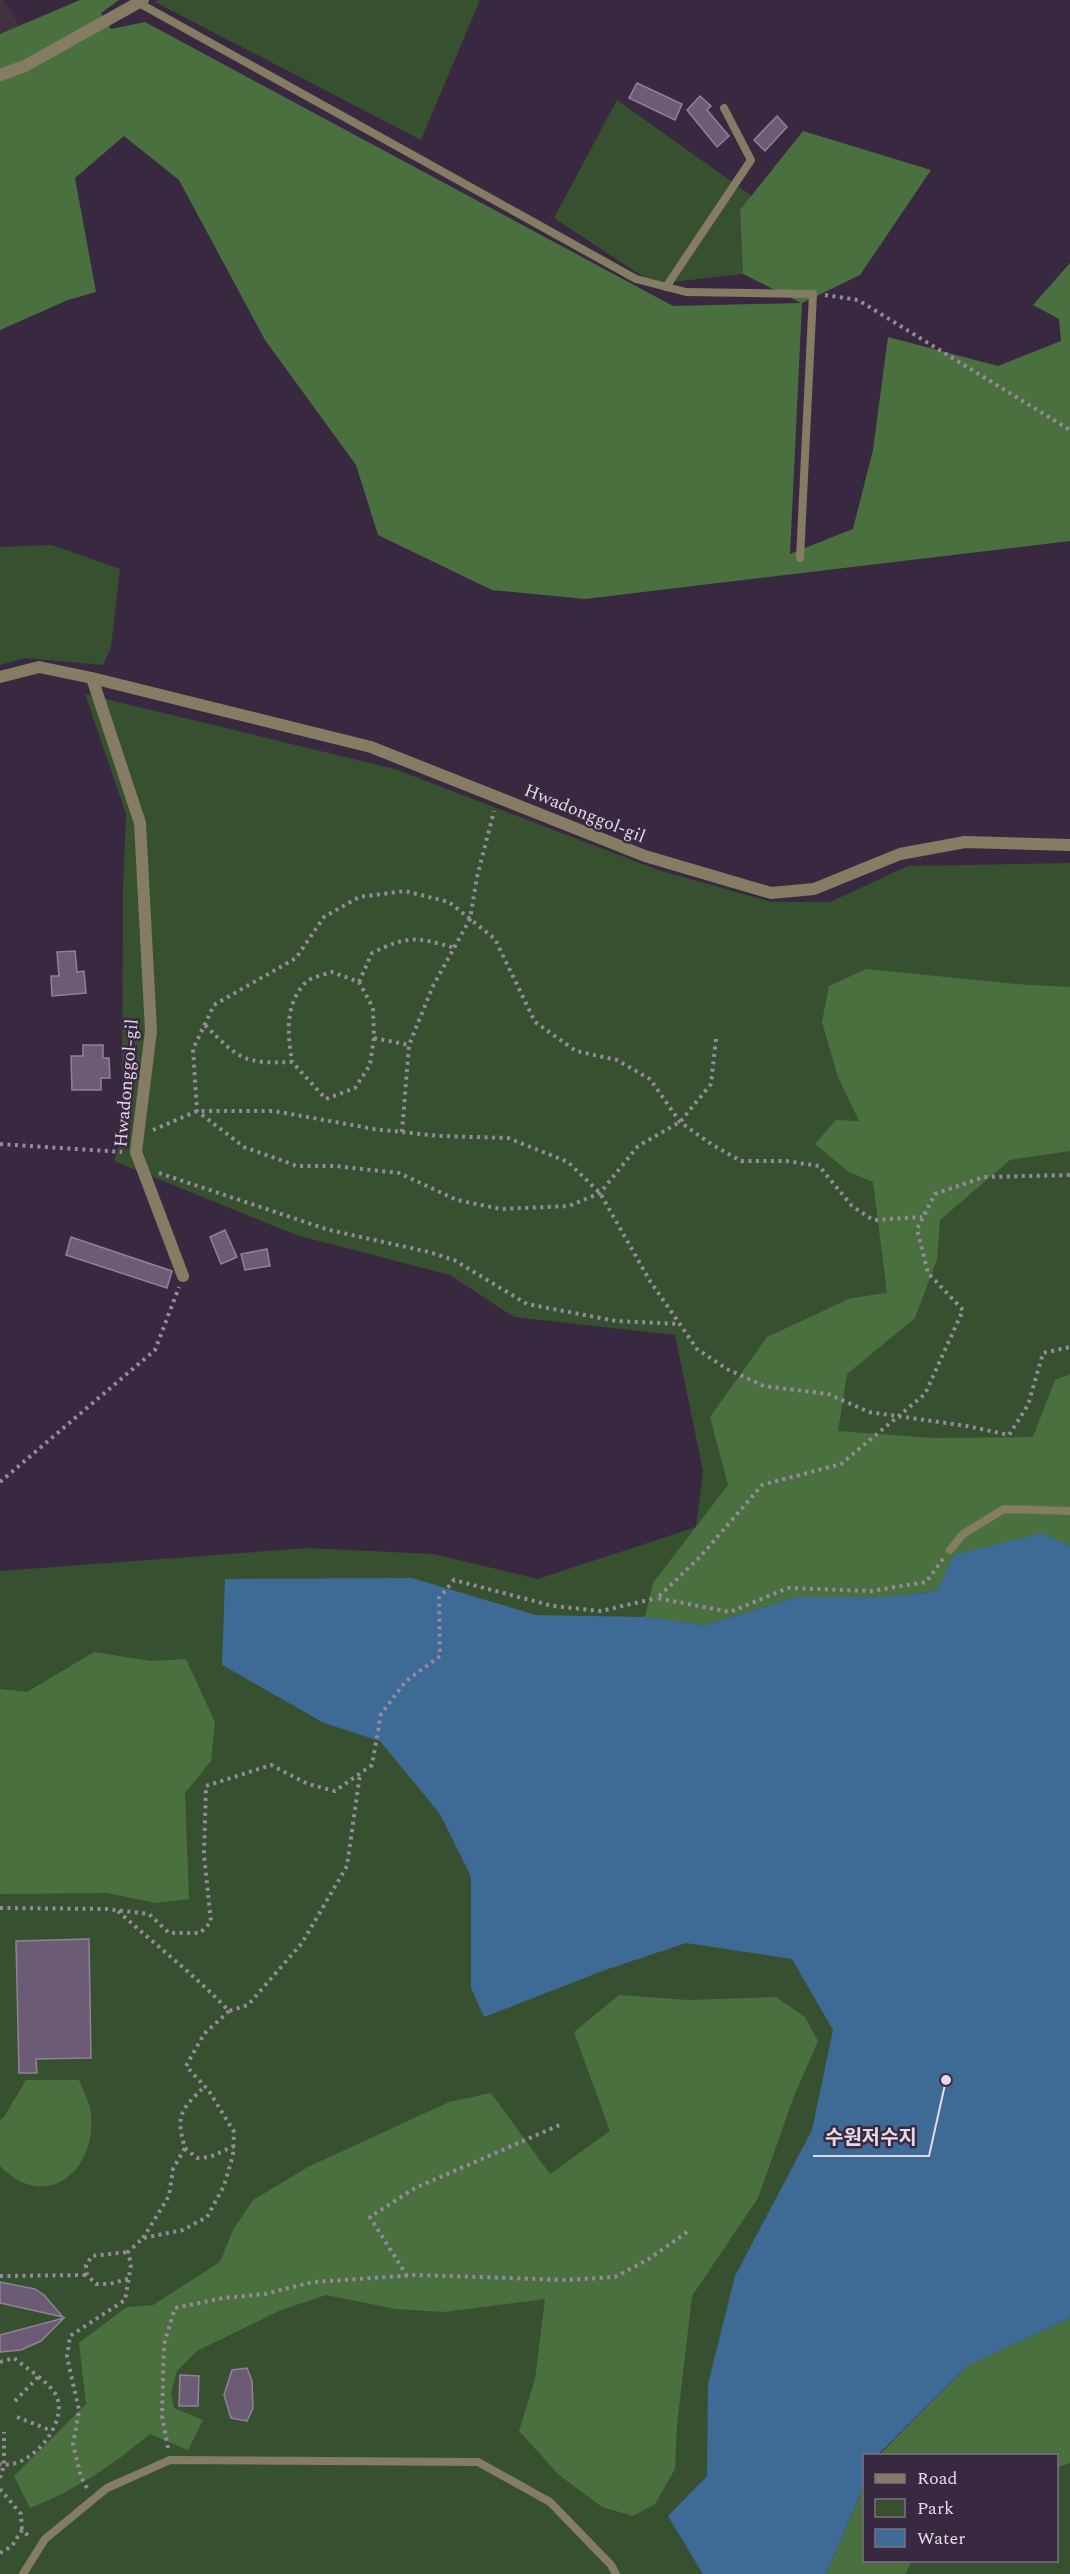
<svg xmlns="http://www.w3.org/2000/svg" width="1070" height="2574" font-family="Spectral,'Noto Sans KR',serif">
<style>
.industrial{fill:#41323f}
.green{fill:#375030}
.forest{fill:#4b7040}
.water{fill:#3d6b95}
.building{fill:#6c5b74;stroke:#92809b;stroke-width:1.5}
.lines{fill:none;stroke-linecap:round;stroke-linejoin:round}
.path{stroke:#968a9c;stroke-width:4;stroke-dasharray:3 4.5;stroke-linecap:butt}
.lane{stroke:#847c63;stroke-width:8}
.street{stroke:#847c63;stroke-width:12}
.labels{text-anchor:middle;stroke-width:5;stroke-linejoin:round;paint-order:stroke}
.street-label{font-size:18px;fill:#e4dae8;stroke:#392940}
.leader{fill:none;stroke:#e4dae8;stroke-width:2}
.callout-dot{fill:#e4dae8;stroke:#392940;stroke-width:2}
.callout-label{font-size:20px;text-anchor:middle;font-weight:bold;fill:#e4dae8;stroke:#392940;stroke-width:5;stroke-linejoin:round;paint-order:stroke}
</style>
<rect width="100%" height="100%" fill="#392940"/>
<path class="industrial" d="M0 0H3L20 26 0 34Z"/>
<path class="green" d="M158 0H480L421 140 155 2Z
M617 100 752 196 740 210 743 274 654 284 554 218Z
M52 545 120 569 111 647 103 665 25 658 0 665V547Z
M85 694 395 769 658 870 772 902H830L908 866 1070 863V2318L967 2366 864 2456 826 2574H0V1571L308 1548 433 1554 538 1579 696 1527 703 1471 675 1335 514 1317 450 1275 296 1235 114 1161 122 1135 123 888 126 814Z
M1070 2463V2574H905L912 2561 1056 2560 1057 2468Z"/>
<path class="forest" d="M80 0H119L101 13 111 29 145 22 673 306 801 303 743 274 740 210 803 131 931 170 860 275 802 303 790 554 853 529 873 450 888 337 998 366 1061 341 1059 319 1033 305 1070 263V541L585 599 492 590 378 535 356 465 265 340 179 180 124 136 75 178 96 292 68 300 0 330V34Z
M866 969 1016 984 1070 987V1151L1010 1160 940 1220 937 1259 915 1318 847 1374 838 1431 932 1438 1033 1437 1055 1380 1070 1374V1546L1041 1533 937 1591 885 1597H797L705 1625 645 1617 653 1583 728 1485 710 1417 767 1337 851 1298 887 1293 873 1182 849 1172 815 1144 836 1120 859 1121 838 1077 822 1022 829 986Z
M94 1652 151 1661 186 1659 215 1722 211 1761 185 1793 189 1899 156 1903 107 1893 0 1894V1689L27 1692Z
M619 1995 688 2000 776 1997 805 2017 818 2041 794 2096 758 2198 692 2296 677 2425 675 2469 655 2504 633 2516 602 2507 559 2475 519 2431 535 2379 545 2299 444 2312 396 2309 326 2295 281 2310 197 2351 177 2371 171 2393 174 2408 203 2420 188 2450 150 2434C111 2466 78 2489 30 2508L14 2476 86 2404 79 2343 127 2307 153 2305 220 2262 233 2230 253 2200 308 2167 449 2102 491 2093 550 2174 610 2131 574 2032Z
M26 2080H79C83 2091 91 2104 91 2115 96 2172 45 2213 0 2166V2120L4 2117Z
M1070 2318V2463L1057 2468 1056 2456H878L967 2366Z
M864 2486V2560L912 2561 905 2574H826Z"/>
<path class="water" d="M1042 1533 1070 1546V2318L967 2366 878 2455 864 2456V2486L826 2574H703L668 2516 707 2476 708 2384 735 2276 812 2130 833 2030 792 1959 686 1943 605 1970 484 2017 471 1988V1877L440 1814 380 1741 324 1723 222 1665 225 1579 412 1578 536 1615 645 1617 705 1625 797 1597H885L937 1591 954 1555Z"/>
<path class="building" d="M637 83 682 104 675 120 629 98Z
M700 96 711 106 707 110 729 136 717 147 687 110Z
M777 116 787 127 765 151 754 140Z
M75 951 77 972 84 971 86 993 52 996 51 976H59L57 952Z
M83 1045H103V1058H109L110 1078H101V1090H72L71 1056H83Z
M225 1230 237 1257 221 1264 210 1237Z
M71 1237 172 1271 167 1288 66 1255Z
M267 1249 270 1266 245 1270 241 1254Z
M89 1939 91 2058 36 2059 37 2073H19L16 1941Z
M0 2282 35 2289 44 2295 63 2317 0 2303Z
M64 2318 41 2341 21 2350 0 2352V2335Z
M247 2368 252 2381 253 2408 247 2421 231 2418 224 2395 232 2370Z
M180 2375 199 2376 198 2406H179Z"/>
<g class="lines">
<path class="path" d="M825 295 858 300 1070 430
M359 982 372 953C408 935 417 937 455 948
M205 1025C239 1059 243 1064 292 1062L326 1099 355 1088 370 1065 374 1038 373 1008 359 982 332 972C324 975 310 977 305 983 284 1006 288 1035 292 1062
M374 1038 409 1045
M716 1039 711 1084 680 1122 638 1146 600 1193 569 1206 501 1209 457 1200 399 1173 335 1166H297L244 1147 197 1111 193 1049 214 1005 296 958 324 917 359 897 405 891 449 902 495 939 535 1022 576 1051 617 1060 650 1079 680 1122 711 1144 741 1161H786L819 1166 852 1206 873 1220 922 1217
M153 1130 197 1111H274L374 1129 439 1136 508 1138 568 1162 600 1193 650 1281 697 1349 727 1369 764 1386 828 1394 869 1412 967 1426 1009 1435 1028 1405 1043 1353 1070 1347
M402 1132 409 1045 433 986 470 919 477 877 494 811
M0 1144 122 1152
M159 1173 329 1230 429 1252 454 1260 527 1304 616 1321 680 1324
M0 1482 155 1350 179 1287
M943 1559 926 1582 871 1591 788 1588 730 1612 657 1598 700 1557 762 1485 841 1464 925 1394 963 1310 928 1273 917 1229 935 1194 984 1177 1070 1175
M0 1908 107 1909 149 1914 169 1933H200L211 1922 204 1855 206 1786 271 1765 308 1784 335 1791 372 1765 381 1714 406 1681 440 1656 439 1598 454 1580 553 1606 601 1611 657 1598
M118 1911C155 1945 194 1974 229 2011L248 2005 302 1943 347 1866 360 1774
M185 2148 197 2158 210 2157 234 2146
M143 2238 169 2196 173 2169 185 2148C175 2114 181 2110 205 2086
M0 2276 87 2275
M407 2276 370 2217 415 2188 562 2124
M128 2279 109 2284H96L87 2275 86 2265 92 2256 128 2252
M0 2362 14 2358C25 2367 50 2383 56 2395 70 2423 29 2471 0 2464
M15 2401 38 2377
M17 2417 52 2431
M168 2448 162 2416 164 2344 175 2308 223 2298 265 2294 313 2282 417 2275 566 2280 615 2277 649 2259 687 2232
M0 2478 4 2465V2432
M87 2488 81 2477 73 2445 79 2410 67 2357 70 2336 125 2300 131 2265 128 2252 143 2238 183 2230 207 2217 224 2186 233 2155 234 2132 209 2091 186 2066 204 2034 229 2011
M0 2489 21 2514 22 2530
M0 2553 12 2546 22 2530 31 2538"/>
<path class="lane" d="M139 3 636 279 686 292 813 294 800 558
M666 287 751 160 724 108
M950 1550 963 1534 1004 1509 1070 1511
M23 2574 45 2539 107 2488 170 2460 478 2462 550 2502 611 2565 616 2574"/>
<path class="street" d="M0 75 25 66 143 0
M0 677 39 667 92 678 371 747 645 856 771 893 814 889 900 854 965 842 1070 845
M92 678 140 823 151 1031 136 1152 183 1276"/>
</g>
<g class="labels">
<g class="street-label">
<text transform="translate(585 813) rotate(22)" y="6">Hwadonggol-gil</text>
<text transform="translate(126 1083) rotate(-85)" y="6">Hwadonggol-gil</text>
</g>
</g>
<path class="leader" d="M946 2080L929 2156H813"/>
<circle class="callout-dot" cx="946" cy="2080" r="6"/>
<g class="callout-label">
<text x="871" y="2144">수원저수지</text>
</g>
<rect x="863" y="2454" width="195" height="108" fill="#392940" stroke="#7d7083" stroke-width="1.5"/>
<rect x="875" y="2474" width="30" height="9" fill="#847c63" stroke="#7d7083" stroke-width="1.5"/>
<text x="917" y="2484" font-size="18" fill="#e4dae8">Road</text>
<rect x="875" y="2499" width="30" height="18" fill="#375030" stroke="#7d7083" stroke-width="1.5"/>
<text x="917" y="2514" font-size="18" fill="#e4dae8">Park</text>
<rect x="875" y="2529" width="30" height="18" fill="#3d6b95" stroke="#7d7083" stroke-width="1.5"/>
<text x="917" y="2544" font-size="18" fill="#e4dae8">Water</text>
</svg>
